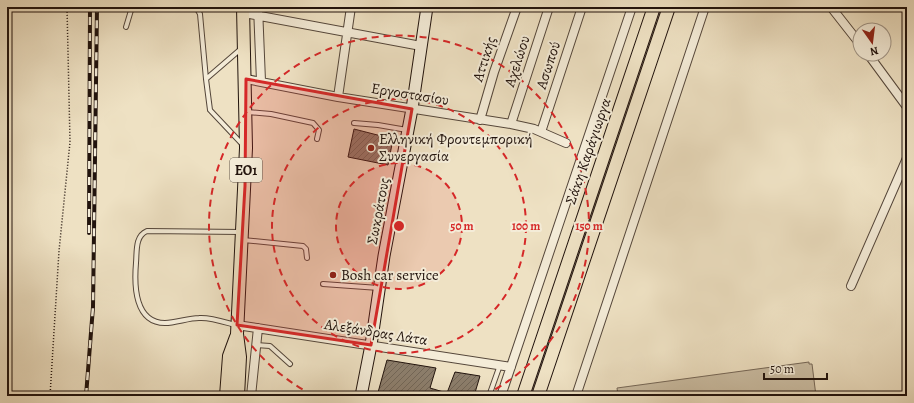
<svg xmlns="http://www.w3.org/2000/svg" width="914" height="403" font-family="Alegreya,serif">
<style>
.grass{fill:#cbbea4;stroke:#766858}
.building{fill:url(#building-hatch);stroke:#21130d}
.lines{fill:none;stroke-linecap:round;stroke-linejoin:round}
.service-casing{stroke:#54463a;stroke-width:6}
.minor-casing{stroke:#54463a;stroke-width:10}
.secondary-casing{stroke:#21130d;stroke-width:13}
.primary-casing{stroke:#21130d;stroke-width:14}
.path{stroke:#21130d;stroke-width:1.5;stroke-dasharray:1 2;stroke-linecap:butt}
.service{stroke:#f4ecd8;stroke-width:4}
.minor{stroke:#f4ecd8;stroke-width:8}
.secondary{stroke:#f4ecd8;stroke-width:11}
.primary{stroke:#eee1c3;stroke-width:12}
.rail-casing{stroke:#21130d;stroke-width:4}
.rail{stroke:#f4ecd8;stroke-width:2.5;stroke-dasharray:8;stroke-linecap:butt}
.marked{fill:#d62828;fill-opacity:0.2;stroke:#d62828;stroke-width:3;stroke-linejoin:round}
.ring{fill:none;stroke:#d62828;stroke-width:2;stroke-dasharray:7 5}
.poi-dot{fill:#8f2418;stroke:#f4ecd8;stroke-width:1.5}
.labels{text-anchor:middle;stroke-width:4;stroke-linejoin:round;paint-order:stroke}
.shield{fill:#f4ecd8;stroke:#60544a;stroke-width:1}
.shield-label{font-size:14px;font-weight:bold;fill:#21130d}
.street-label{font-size:15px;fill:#21130d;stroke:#f4ecd8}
.poi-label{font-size:15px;fill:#21130d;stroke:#f4ecd8;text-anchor:start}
.centre{fill:#d62828;stroke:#f4ecd8;stroke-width:2}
.ring-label{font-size:12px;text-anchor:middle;font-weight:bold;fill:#d62828;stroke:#f4ecd8;stroke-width:4;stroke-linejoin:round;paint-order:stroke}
</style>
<defs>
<pattern id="building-hatch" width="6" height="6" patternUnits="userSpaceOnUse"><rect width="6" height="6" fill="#8c7e6c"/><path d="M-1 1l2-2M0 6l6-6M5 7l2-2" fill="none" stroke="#726657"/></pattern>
</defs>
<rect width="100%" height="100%" fill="#eee1c3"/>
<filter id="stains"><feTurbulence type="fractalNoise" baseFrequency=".005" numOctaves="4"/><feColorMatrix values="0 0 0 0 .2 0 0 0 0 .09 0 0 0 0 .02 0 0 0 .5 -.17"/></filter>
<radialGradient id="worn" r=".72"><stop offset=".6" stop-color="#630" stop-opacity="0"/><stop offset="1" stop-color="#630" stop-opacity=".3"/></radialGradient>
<path class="grass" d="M654 22 658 24 533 396H529Z
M809 362V364H812L816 396H618L617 388Z"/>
<path class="building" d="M354 129 393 139 388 165 348 157Z
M387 360 436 368 430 388 447 393 455 372 480 376 474 396H377Z"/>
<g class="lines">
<g class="service-casing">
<path id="service" d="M196 7 200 14 206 79
M126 27 132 7
M242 48 206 79 210 110 243 145
M247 112 271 114 313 123 319 130 317 139
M354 123 378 125 407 130
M243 240 303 246 306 249 307 258
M323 284 379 288
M235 325C224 322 210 317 199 318 188 318 176 323 165 323 135 323 134 286 136 263 137 251 135 236 147 231L241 232
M256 345 270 346 290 364
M489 396 500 365"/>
</g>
<g class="minor-casing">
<path id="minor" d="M258 7 261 81
M831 7 860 44
M244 13 421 46
M868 54 907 107
M246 79 338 97 511 124 534 129 566 143
M338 97 351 7
M480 120 494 72 517 7
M511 124 549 7
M541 132 582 7
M851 286 907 158
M237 325 511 367
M251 396 258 328
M501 396 632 7
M576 396 705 7"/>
</g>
<g class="secondary-casing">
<path id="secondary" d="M361 396 371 345 384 256 412 109 427 7"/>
</g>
<g class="primary-casing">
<path id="primary" d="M226 396 229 356 236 337
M238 396 240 357 237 334 246 148 243 7
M523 396 654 7
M538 396 669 7"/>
</g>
<path class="path" d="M50 396 59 251 70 142 67 7"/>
<use href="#service" class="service"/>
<use href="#minor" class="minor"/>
<use href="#secondary" class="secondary"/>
<use href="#primary" class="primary"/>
<g class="rail-casing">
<path id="rail" d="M89 233 90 7
M86 396 93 307 97 7"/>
</g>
<use href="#rail" class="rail"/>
</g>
<path class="marked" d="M246 79 412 109 371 345 237 325 245 186Z"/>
<circle cx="399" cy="226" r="63" fill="#d62828" fill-opacity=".12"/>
<g class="ring">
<circle cx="399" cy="226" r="63"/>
<circle cx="399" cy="226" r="127"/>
<path d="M313 395A190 190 0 1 1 485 395"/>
</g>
<g class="poi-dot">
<circle cx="371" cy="148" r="4"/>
<circle cx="333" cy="275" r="4"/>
</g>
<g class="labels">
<rect class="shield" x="230" y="158" width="32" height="24" rx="3"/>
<g class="shield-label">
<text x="246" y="175">ΕΟ1</text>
</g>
<g class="street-label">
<text transform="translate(484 59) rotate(-72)" y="5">Αττικής</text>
<text transform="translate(517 61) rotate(-72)" y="5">Αχελώου</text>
<text transform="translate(548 65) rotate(-72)" y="5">Ασωπού</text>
<text transform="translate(410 94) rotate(9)" y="5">Εργοστασίου</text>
<text transform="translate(588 151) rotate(-71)" y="5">Σάκη Καράγιωργα</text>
<text transform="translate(378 211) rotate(-79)" y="5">Σωκράτους</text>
<text transform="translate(376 332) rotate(9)" y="5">Αλεξάνδρας Λάτα</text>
</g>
<g class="poi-label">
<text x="379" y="144">Ελληνική Φρουτεμπορική<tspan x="379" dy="17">Συνεργασία</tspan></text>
<text x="341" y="280">Bosh car service</text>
</g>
</g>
<circle cx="399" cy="226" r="6" class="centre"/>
<g class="ring-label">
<text x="462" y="230">50 m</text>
<text x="526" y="230">100 m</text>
<text x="589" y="230">150 m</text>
</g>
<rect width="914" height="403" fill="none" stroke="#eee1c3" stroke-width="24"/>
<rect x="8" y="8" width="898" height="387" fill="none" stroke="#21130d" stroke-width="2"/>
<rect x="12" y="12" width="890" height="379" fill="none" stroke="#21130d"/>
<g transform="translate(872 42) rotate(166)"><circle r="19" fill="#f4ecd8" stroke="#a09587"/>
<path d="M0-3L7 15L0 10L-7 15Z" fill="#8f2418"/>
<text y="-6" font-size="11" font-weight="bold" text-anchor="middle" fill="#21130d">N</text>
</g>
<path d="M764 373v6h63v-6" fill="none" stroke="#21130d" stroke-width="2"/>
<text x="770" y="373" font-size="12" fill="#21130d" stroke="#f4ecd8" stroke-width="3" paint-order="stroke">50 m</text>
<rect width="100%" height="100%" filter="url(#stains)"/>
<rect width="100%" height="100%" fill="url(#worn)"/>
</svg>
